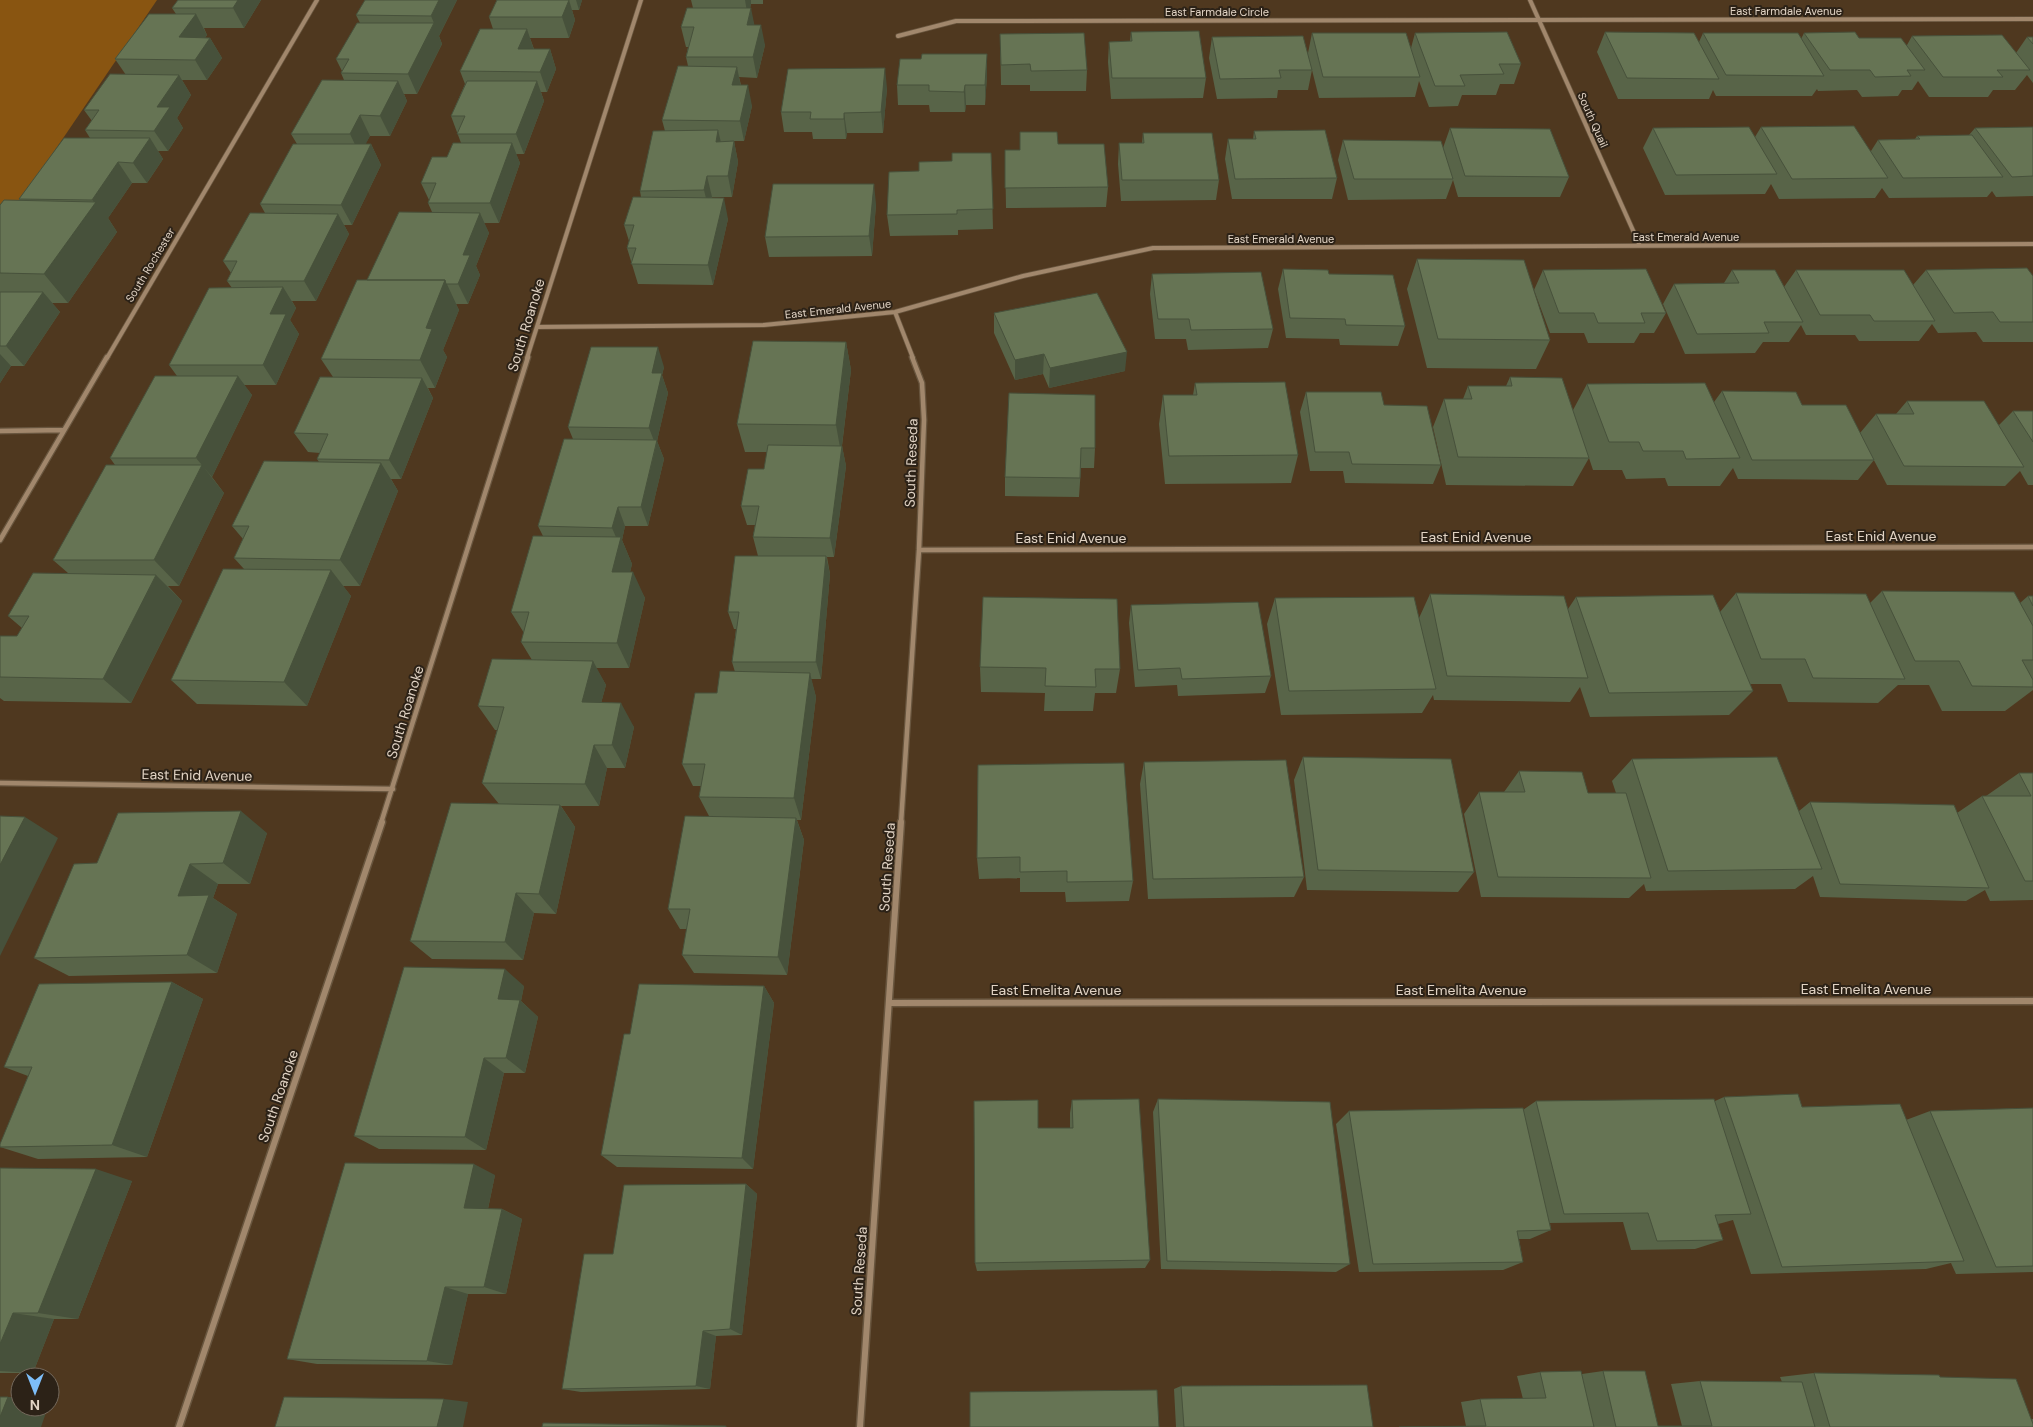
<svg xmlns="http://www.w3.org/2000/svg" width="2033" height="1427" font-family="'DM Sans',sans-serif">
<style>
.green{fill:#895511}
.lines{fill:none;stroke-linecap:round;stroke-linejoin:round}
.minor-far2-casing{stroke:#68553e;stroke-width:5.5}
.minor-far1-casing{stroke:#68553e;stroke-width:7}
.minor-casing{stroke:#68553e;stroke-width:9}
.minor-far2{stroke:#a1876c;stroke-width:4}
.minor-far1{stroke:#a1876c;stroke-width:4.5}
.minor{stroke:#a1876c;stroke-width:6}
.wall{fill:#586448}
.shaded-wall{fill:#47513b}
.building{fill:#667454;stroke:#47513b}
.labels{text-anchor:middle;stroke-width:4;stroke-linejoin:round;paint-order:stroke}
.far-street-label{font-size:11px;fill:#e1d3c4;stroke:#2c2217}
.street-label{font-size:14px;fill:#e1d3c4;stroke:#2c2217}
</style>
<rect width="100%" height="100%" fill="#4f381f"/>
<path class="green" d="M0 0H157L0 231Z"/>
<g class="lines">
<g class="minor-far2-casing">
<path id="minor-far2" d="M1530 0 1640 246
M898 36 956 21 2033 19
M895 312 913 358
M537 327 764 325 895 312 1023 276 1153 248 2033 244
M107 358 317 0
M527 358 641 0"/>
</g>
<g class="minor-far1-casing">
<path id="minor-far1" d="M0 431 64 430
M0 540 107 357
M919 550 2033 547
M0 783 393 789
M381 823 528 357
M901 823 919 550 924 420 922 383 912 357"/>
</g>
<g class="minor-casing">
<path id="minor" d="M889 1003 2033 1001
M179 1427 382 822
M860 1427 901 822"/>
</g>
<use href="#minor-far2" class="minor-far2"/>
<use href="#minor-far1" class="minor-far1"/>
<use href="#minor" class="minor"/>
</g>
<path class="wall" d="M178 0H261L244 28H204L207 35 205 38H210L222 58 207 80H182L191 95 177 118 183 128 168 151H158L163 159 147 183H132L108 218 117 232 68 303H52L60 312 24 366H11L0 383V205L20 200 19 199 90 138 85 130 92 121 84 110 126 75 115 59 176 14 172 8Z
M457 0 439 36 442 44 417 94H404L407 101 390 136H370L365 144H371L381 165 352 225H344L349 234 316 301H292L296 308 290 320 299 334 276 385H244L252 395 212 477 224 493 179 586H168L182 601 131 703 4 701 0 698V636H17L22 628 8 616 68 573 53 560 115 465 110 458 177 376 169 365 232 288 227 281 231 273 223 261 265 213 260 204 297 144 291 134 344 80 341 73 342 71 336 59 360 23 356 15Z
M497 0H582L579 10H572L575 20 569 38H530L534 49H550L556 69 547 92H541L544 101 524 154H516L520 163 499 223H484L489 233 476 266 480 275 468 304H456L459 310 443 350 447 357 435 388H428L433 398 401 479H391L398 491 360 586H343L351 596 307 706 197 704 171 680 244 569 234 558 243 539 232 526 319 462 317 459 320 453 308 452 294 433 333 377 321 359 367 280 432 212 428 203 429 200 421 183 461 143 451 116 465 84 460 71 493 29 489 17Z
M691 0H763V4H751L750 8 754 25 765 45 757 78 739 77 741 85 752 106 744 141H720H734L738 162 732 197H712V198L728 219 713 285 638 284 627 248 629 241 624 225 641 197 640 191 665 131 662 120 688 66 686 57 688 47H686L681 27 693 8Z
M1131 32 1206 78 1203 98 1111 99 1108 62 1109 42 1130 41Z
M1605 32 1699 42 1703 33 1801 39 1804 33 1859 38 1907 45 1912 36 2016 53 2027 37H2033V83L2027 75 2015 90H1993L1988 97H1929L1918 81 1912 90H1902L1898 96 1862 97 1857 90 1818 91 1817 89 1812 96H1716L1713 90 1709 99H1618L1597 52Z
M1312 33 1411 48 1415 33 1521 64 1514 84H1500L1496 95H1462L1458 106 1429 107 1419 81 1415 97 1319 98 1312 70 1308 90H1278L1277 98 1217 99 1209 58 1212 37 1308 53Z
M1000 34 1087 70 1086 91H1030V85H1001Z
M987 54V75L985 105H966L965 112H930L929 105H898L897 85 921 59Z
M887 88 883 133H847L846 139H813L812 132H784L781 112Z
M1761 127 1871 151 1878 140 1915 139 1917 136 1969 135 1975 128 2033 127V196L1996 197 1992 191 1987 197 1889 198 1882 188 1875 198 1779 199 1771 184 1765 194 1665 195 1643 148 1653 128 1755 137Z
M1450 128 1569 177 1560 197H1458L1453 180 1446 199 1348 200 1338 160 1343 140 1443 148Z
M1254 131 1337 178 1332 199H1232L1225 159 1228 139H1253Z
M1020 132 1108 187 1106 207 1006 208 1005 150H1020Z
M1143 133 1219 180 1216 200 1121 201 1118 164 1119 143H1142Z
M991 153 993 229 958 230V235L890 236 887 215 919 171 952 161Z
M876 204 872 256 769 257 765 237Z
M1417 259 1550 340 1536 369 1427 368 1407 289Z
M1283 269 1329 274 1405 326 1398 346 1340 345 1339 339 1286 338 1278 289Z
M1543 270 1666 313 1654 333H1640L1634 343H1588L1584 333H1550L1534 290Z
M1732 270 1784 287 1796 270 1913 285 1926 270 2033 276V342H1983L1976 332 1938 333 1932 324 1919 341H1859L1855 335H1806L1801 325 1789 342H1763L1755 353 1685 354 1663 304 1674 284 1724 283Z
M1152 274 1273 329 1268 348 1188 350 1186 339H1155L1150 294Z
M994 313 1125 371 1049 388 1043 374 1015 380 994 333Z
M846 342 851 370 842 446 846 466 834 557H827L830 574 821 679H811L816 697 801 820H797L804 840 787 975 694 973 682 955 687 929H680L668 909 709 816 699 797 701 786H693L682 764 717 693 735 672 732 662 736 629H734L728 612 786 556H758L753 537 755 525H747L741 506 764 469 767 452H745L737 424Z
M664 367 662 375 668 393 657 441 664 459 648 526H625L622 540 632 564 630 572 645 598 629 668H596L606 685 601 703 634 727 625 768H607L599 806H561L575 827 556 914 534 913 523 960 432 959 410 941 499 804 482 783 497 730H495L478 706 532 660 521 642 524 633 511 612 543 536 538 526 573 439 568 427Z
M1510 377 1573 410 1587 384 1714 402 1722 391 1802 405 1860 433 1876 414H1896L1907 401 1999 425 2013 411H2033V485H2028L2020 471 2005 486 1887 485 1868 449 1874 460 1858 480 1738 479 1733 468 1720 486H1668L1665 478 1626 479 1622 470H1593L1589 458 1573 486 1446 485 1433 427 1444 399H1463L1468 386H1506Z
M1195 383 1298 455 1291 483 1165 484 1159 424 1163 395H1193Z
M1306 392 1384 405 1441 465 1433 484 1345 483 1343 471H1310L1300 412Z
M1009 393 1095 448 1094 468H1081L1079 497 1005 496V477Z
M1882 591 2020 603 2028 596H2033V690L2005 711H1942L1929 685H1898L1878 703 1788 702 1781 684H1750L1753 691 1729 715 1590 717 1580 687 1570 702 1434 700 1433 695 1422 713 1281 715 1267 624 1275 598 1419 618 1430 594 1568 609 1576 597 1720 612 1736 593 1870 603Z
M1131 605 1271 676 1265 693 1178 696 1177 685 1135 687 1129 623Z
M980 667 1120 669 1116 693H1095L1093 711H1044L1045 693 981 692Z
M1303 757 1474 872 1458 892 1307 890 1294 780Z
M1632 759 1799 811 1810 802 1957 813 1982 796H1986L2019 773H2033V900L1990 901 1985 890 1966 901 1820 897 1813 876 1795 889 1646 891 1644 884 1629 898 1481 897 1464 814 1479 792H1504L1519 771 1588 793H1616L1612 781Z
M1144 762 1304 877 1294 897 1148 899 1140 784Z
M978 765 1133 881 1129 901 1066 902 1065 892H1020V878L979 879 977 858Z
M267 833 250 884H218L213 898 237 914 217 973 69 976 34 958 97 863Z
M172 982 203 999 147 1157 38 1159 0 1147 28 1076 4 1067Z
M524 986 521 1001 538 1017 525 1073H504L486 1150 379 1149 354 1136Z
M764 986 774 1003 753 1169 617 1167 601 1155 630 1034Z
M1724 1097 1906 1120 1930 1111 2033 1108V1272L1956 1274 1951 1263 1926 1269 1751 1274 1733 1220 1722 1223 1718 1224 1723 1240 1695 1249 1631 1250 1623 1222 1550 1223 1551 1230 1530 1239H1519L1523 1262 1503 1270 1359 1272 1336 1124 1349 1111 1523 1110 1536 1101H1715Z
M1158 1099 1350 1264 1336 1272 1161 1269 1153 1112Z
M1072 1100 1150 1260 1145 1268 977 1271 975 1263 1038 1128H1070V1113Z
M0 1168 132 1181 78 1319H54L33 1373H0Z
M495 1175 488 1209H502L522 1219 506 1294H468L452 1365 317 1364 287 1359Z
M746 1184 757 1194 742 1335 716 1336 710 1389 581 1392 562 1389 613 1254Z
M1603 1371 1658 1426H1682L1671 1384 1700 1381 1782 1382 1780 1377 1814 1373 1940 1377 2031 1419H2033V1427H1399L1466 1426 1461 1402 1480 1399H1523L1517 1376 1540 1372 1582 1374Z
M1181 1386 1373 1427H1176L1174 1389Z"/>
<path class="shaded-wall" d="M238 0H261L244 28 233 8Z
M439 0H457L439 36 442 44 417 94 408 74 434 23 431 16Z
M569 0 575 20 569 38 562 17Z
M576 0H582L579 10Z
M745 0H751V4L748 18Z
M751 8 755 28 747 25Z
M196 14 207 35 191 58 179 37Z
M761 25 765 45 757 78 753 57Z
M527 29 534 50 518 49Z
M210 38 222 58 207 80 195 60Z
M550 49 556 69 547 92 540 72Z
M987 54V75L985 105V85Z
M737 67 741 87 732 85Z
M885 68 887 88 883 133 881 112Z
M179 75 191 95 177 118 183 128 168 151 154 131 157 107Z
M398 81 407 101 390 136 380 116Z
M537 81 544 101 524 154 516 134Z
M748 85 752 106 744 141 740 121Z
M965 85 966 105 965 112 964 92Z
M844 113 847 133 846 139 844 119Z
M360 115 370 136 360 155 350 134Z
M718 130 723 151 716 142Z
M150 138 163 159 147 183 133 163Z
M734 141 738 162 732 197 728 176Z
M512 143 520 163 499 223 490 203Z
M371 144 381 165 352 225 341 205Z
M118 162 132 183 108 218 117 232 68 303 44 274 95 203 92 200Z
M707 176 712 197 709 211 704 190Z
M874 184 876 204 872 256 869 236Z
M724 198 728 219 713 285 708 265Z
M480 213 489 233 476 266 480 275 468 304 458 284 463 255Z
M338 214 349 234 316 301 304 281Z
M445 280 459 310 443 350 447 357 435 388 420 360 426 328Z
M283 287 296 308 290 320 299 334 276 385 263 365 270 314Z
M43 292 60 312 24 366 6 346Z
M846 342 851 370 841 453 836 425Z
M658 347 664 367 662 375 668 393 657 441 664 459 648 526 641 507 656 446 649 428 652 373Z
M1127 352 1125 371 1049 388 1050 368Z
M0 354 11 366 0 383Z
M1044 354 1043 374 1015 380V360Z
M238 376 252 395 212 477 196 458Z
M422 378 433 398 401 479 389 460Z
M842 446 846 466 834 557 830 538Z
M381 463 398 491 360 586 340 560Z
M202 465 224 493 179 586 154 560Z
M618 507 625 526 622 540 632 564 624 598 612 572 619 544 612 528Z
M826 556 830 574 821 679 816 662Z
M331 570 351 596 307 706 284 682Z
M633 572 645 598 629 668 617 643Z
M156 575 182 601 131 703 103 679Z
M593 661 606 685 595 726 582 702Z
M810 673 816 697 801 820 794 798Z
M621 703 634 727 625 768 612 745Z
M594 745 607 768 599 806 585 784Z
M560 805 575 827 556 914 539 894Z
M241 811 267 833 250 884 223 863Z
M25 817 58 838 0 956V865Z
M796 818 804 840 787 975 778 957Z
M190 864 218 884 213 898 237 914 217 973 187 955 178 896Z
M516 893 534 913 523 960 505 942Z
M505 969 524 986 521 1001 538 1017 525 1073 506 1058 498 999Z
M172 982 203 999 147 1157 112 1145Z
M764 986 774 1003 753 1169 742 1158Z
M484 1058 504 1073 486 1150 465 1137Z
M474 1164 495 1175 486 1218 464 1208Z
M96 1169 132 1181 78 1319 38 1313Z
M746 1184 757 1194 742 1335 730 1329Z
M502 1209 522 1219 506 1294 484 1287Z
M445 1287 468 1294 452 1365 427 1361Z
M13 1313 54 1319 33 1373 0 1371V1344Z
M703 1331 716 1336 710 1389 696 1386Z
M8 1397H20V1407H48L41 1427H0V1417Z
M444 1399 468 1402 463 1427H437Z"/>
<path class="building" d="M178 0H238L233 8H172Z
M365 0H439L431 16 356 15Z
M497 0H569L562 17H489Z
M687 8H751L747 25H761L753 57H686L694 27H681Z
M149 14H196L179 37 210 38 195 60 115 59Z
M357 23H434L408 74 341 73 349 59H336Z
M480 29H527L518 49H550L540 72 460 71Z
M1199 31 1206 78H1112L1109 42 1132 41 1131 32Z
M1507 32 1521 64H1499L1504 74 1460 75 1465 86H1435L1415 33Z
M1605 32 1694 33 1719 79 1627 78Z
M1855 32 1859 38H1901L1925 70H1907L1911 76 1875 77 1870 70H1830L1804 33Z
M1084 33 1087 70 1031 71 1030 64 1001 65 1000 34Z
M1312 33H1406L1420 77H1323Z
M1703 33H1798L1824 76 1726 75Z
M2002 35 2030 70H1997L2003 77H1943L1912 36Z
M1303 36 1312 70H1279L1281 78 1220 79 1212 37Z
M2027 37H2033V44Z
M922 54H987L985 85H965L964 92 929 91V85H897L900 59H921Z
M678 66 737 67 732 85H748L740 121 662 120Z
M885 68 881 112 844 113V119H810L811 112H781L788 69Z
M110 74 179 75 157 107H170L154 131 85 130 99 110H84Z
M322 80 398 81 380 116 360 115 350 134H291Z
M467 81H537L516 134H457L465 116H451Z
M1854 126 1888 178 1792 179 1761 127Z
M1749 127 1777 174 1676 175 1653 128Z
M2033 127V176L2012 177 1975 128Z
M1450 128 1550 129 1569 177 1465 176Z
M718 130 716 142 734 141 728 176H707L704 190 640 191 653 131Z
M1325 130 1337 178 1235 179 1228 139H1256L1254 131Z
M1020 132H1057L1058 144H1104L1108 187 1005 188V150H1020Z
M1143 133H1212L1219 180H1122L1119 143H1144Z
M1972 135 2003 177 1903 178 1878 140 1920 139 1917 136Z
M64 138H150L133 163 118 162 92 200 19 199Z
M1343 140 1441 141 1453 179H1354Z
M453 143H512L490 203H428L436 183H421L432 157H447Z
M293 144H371L341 205 260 204Z
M952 153H991L993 209 957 210V214L887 215 889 172 919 171V162L952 161Z
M773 184H874L869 236 765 237Z
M633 197 724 198 708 265 631 264 636 248H627L634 225H624Z
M4 200 96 202 44 274 0 273V205Z
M399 212 480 213 463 255H470L458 284H446L445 280H367Z
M250 213 338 214 304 281H227L237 261H223Z
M1417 259 1524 260 1550 340 1438 339Z
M2027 268 2033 276V322H2000L1993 312 1954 313 1926 270Z
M1283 269 1328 270 1329 274 1393 275 1405 326 1346 325 1345 319 1290 318Z
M1646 269 1666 313H1641L1645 323H1598L1594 313H1559L1543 270Z
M1732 270H1775L1803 322H1764L1769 333 1697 334 1674 284 1739 283Z
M1796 270H1904L1935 321H1874L1870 315H1820Z
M1261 272 1273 329 1191 330 1189 319H1158L1152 274Z
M357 280H445L426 328 432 329 420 360 321 359Z
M283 287 270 314H286L263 365H169L209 288Z
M0 292H43L6 346H0Z
M1097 293 1127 352 1050 368 1044 354 1015 360 994 313Z
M753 341 846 342 836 425 737 424Z
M591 347H658L652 373H662L649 428 568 427Z
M155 376H238L196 458H110Z
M320 377 422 378 389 460 317 459 328 434 294 433Z
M1510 377 1562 378 1589 458 1458 457 1444 399H1472L1468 386H1512Z
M1285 382 1298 455 1169 456 1163 395H1197L1195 383Z
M1705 383 1740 458 1686 459 1683 451H1643L1639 442H1609L1587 384Z
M1722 391 1796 392 1802 405H1846L1874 460H1752Z
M1306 392H1381L1384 405 1427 406 1441 465 1352 464 1349 452H1315Z
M1009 393 1095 395V448H1081L1080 478 1005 477Z
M1907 401H1984L2024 467 1904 466 1876 414H1914Z
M2013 411H2033V442Z
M564 439 657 440 641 507H618L612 528 538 526Z
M768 445 842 446 830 538 753 537 759 506H741L748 469H764Z
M264 461 381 463 340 560 234 558 249 526H232Z
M106 465H202L154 560H53Z
M533 536 621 537 612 572H633L617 643 521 642 529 612H511Z
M735 556H826L816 662H732L739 612H728Z
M223 569 331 570 284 682 171 680Z
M33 573 156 575 103 679 0 677V636H17L29 616H8Z
M1882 591 2014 592 2033 626V660H2022L2033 680V687L1972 686 1959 661H1915Z
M1736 593 1866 594 1905 679 1813 678 1805 659H1761Z
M1430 594 1564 596 1588 678 1447 676Z
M1713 595 1753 691 1609 693 1576 597Z
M2028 596H2033V606Z
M983 597 1117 599 1120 669H1095L1096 687 1045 686 1046 668 980 667Z
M1414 597 1436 689 1289 691 1275 598Z
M1258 602 1271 676 1182 679 1180 668 1138 670 1131 605Z
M492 659 593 661 582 702 621 703 612 745H594L585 784 482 783 504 707 478 706Z
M720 671 810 673 794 798 699 797 705 764H682L695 693H717Z
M1303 757 1451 759 1474 872 1318 870Z
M1777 757 1822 869 1668 871 1632 759Z
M1286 760 1304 877 1153 879 1144 762Z
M1124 763 1133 881 1067 882V871L1020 872V857L977 858 978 765Z
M1519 771 1582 772 1588 793H1626L1651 878 1498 877 1479 792H1525Z
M2019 773H2033V881H2025L1982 796H2031Z
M1810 802 1954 805 1989 888 1840 884Z
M451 803 560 805 539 894 516 893 505 942 410 941Z
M241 811 223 863 190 864 178 896 209 895 187 955 34 958 74 864 97 863 118 813Z
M0 816 25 817 0 865Z
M685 816 796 818 778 957 682 955 690 909H668Z
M404 967 505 969 498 999 520 1000 506 1058H484L465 1137 354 1136Z
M172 982 112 1145 0 1147V1144L32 1067H4L39 984Z
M639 984 764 986 742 1158 601 1155 624 1034H630Z
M1798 1094 1802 1107 1900 1104 1964 1261 1782 1267 1724 1097Z
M1139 1099 1150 1260 975 1263 974 1101 1038 1100V1128H1073L1072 1100Z
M1158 1099 1330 1102 1350 1264 1167 1261Z
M1714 1099 1751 1214 1715 1215 1723 1240 1657 1241 1648 1213 1564 1214 1536 1101Z
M1523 1108 1551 1230 1517 1231 1523 1262 1373 1264 1349 1111Z
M2033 1108V1266L1996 1267 1930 1111Z
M345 1163 474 1164 464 1208 502 1209 484 1287H445L427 1361 287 1359Z
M0 1168 96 1169 38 1313H13L0 1344Z
M746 1184 730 1329 703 1331 696 1386 562 1389 584 1254H613L624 1185Z
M1581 1371 1594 1427H1399L1486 1426 1480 1399 1546 1398 1540 1372Z
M1603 1371H1645L1658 1426H1712L1700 1381 1802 1382 1815 1427H1616Z
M1814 1373 1939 1375 1940 1377 2016 1379 2033 1424V1427H1830Z
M1367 1385 1373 1427H1184L1181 1386Z
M1157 1390 1159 1427H970V1392Z
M0 1397H8L0 1417Z
M284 1397 444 1399 437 1427H275Z
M543 1423 726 1426V1427H542Z"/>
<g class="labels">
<g class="far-street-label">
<text x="1786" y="15">East Farmdale Avenue</text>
<text x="1217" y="16">East Farmdale Circle</text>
<text transform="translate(1593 120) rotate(66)" y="4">South Quail</text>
<text x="1686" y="241">East Emerald Avenue</text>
<text x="1281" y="243">East Emerald Avenue</text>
<text transform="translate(150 265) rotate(-59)" y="4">South Rochester</text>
<text transform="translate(838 309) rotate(-6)" y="4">East Emerald Avenue</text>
</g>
<g class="street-label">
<text transform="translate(526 325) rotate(-73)" y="5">South Roanoke</text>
<text transform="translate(911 463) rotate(-88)" y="5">South Reseda</text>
<text x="1881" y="541">East Enid Avenue</text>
<text x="1476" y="542">East Enid Avenue</text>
<text x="1071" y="543">East Enid Avenue</text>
<text transform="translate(405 712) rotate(-73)" y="5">South Roanoke</text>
<text transform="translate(197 775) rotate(1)" y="5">East Enid Avenue</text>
<text transform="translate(887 867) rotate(-86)" y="5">South Reseda</text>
<text x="1866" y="994">East Emelita Avenue</text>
<text x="1056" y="995">East Emelita Avenue</text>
<text x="1461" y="995">East Emelita Avenue</text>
<text transform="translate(278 1096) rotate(-71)" y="5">South Roanoke</text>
<text transform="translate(859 1271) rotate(-86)" y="5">South Reseda</text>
</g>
</g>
<g transform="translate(35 1392) rotate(180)"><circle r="24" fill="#2c2217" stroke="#74695c"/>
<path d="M0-4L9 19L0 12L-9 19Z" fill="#7dbef9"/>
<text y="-8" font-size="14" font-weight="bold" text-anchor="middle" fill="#e1d3c4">N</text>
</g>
</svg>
